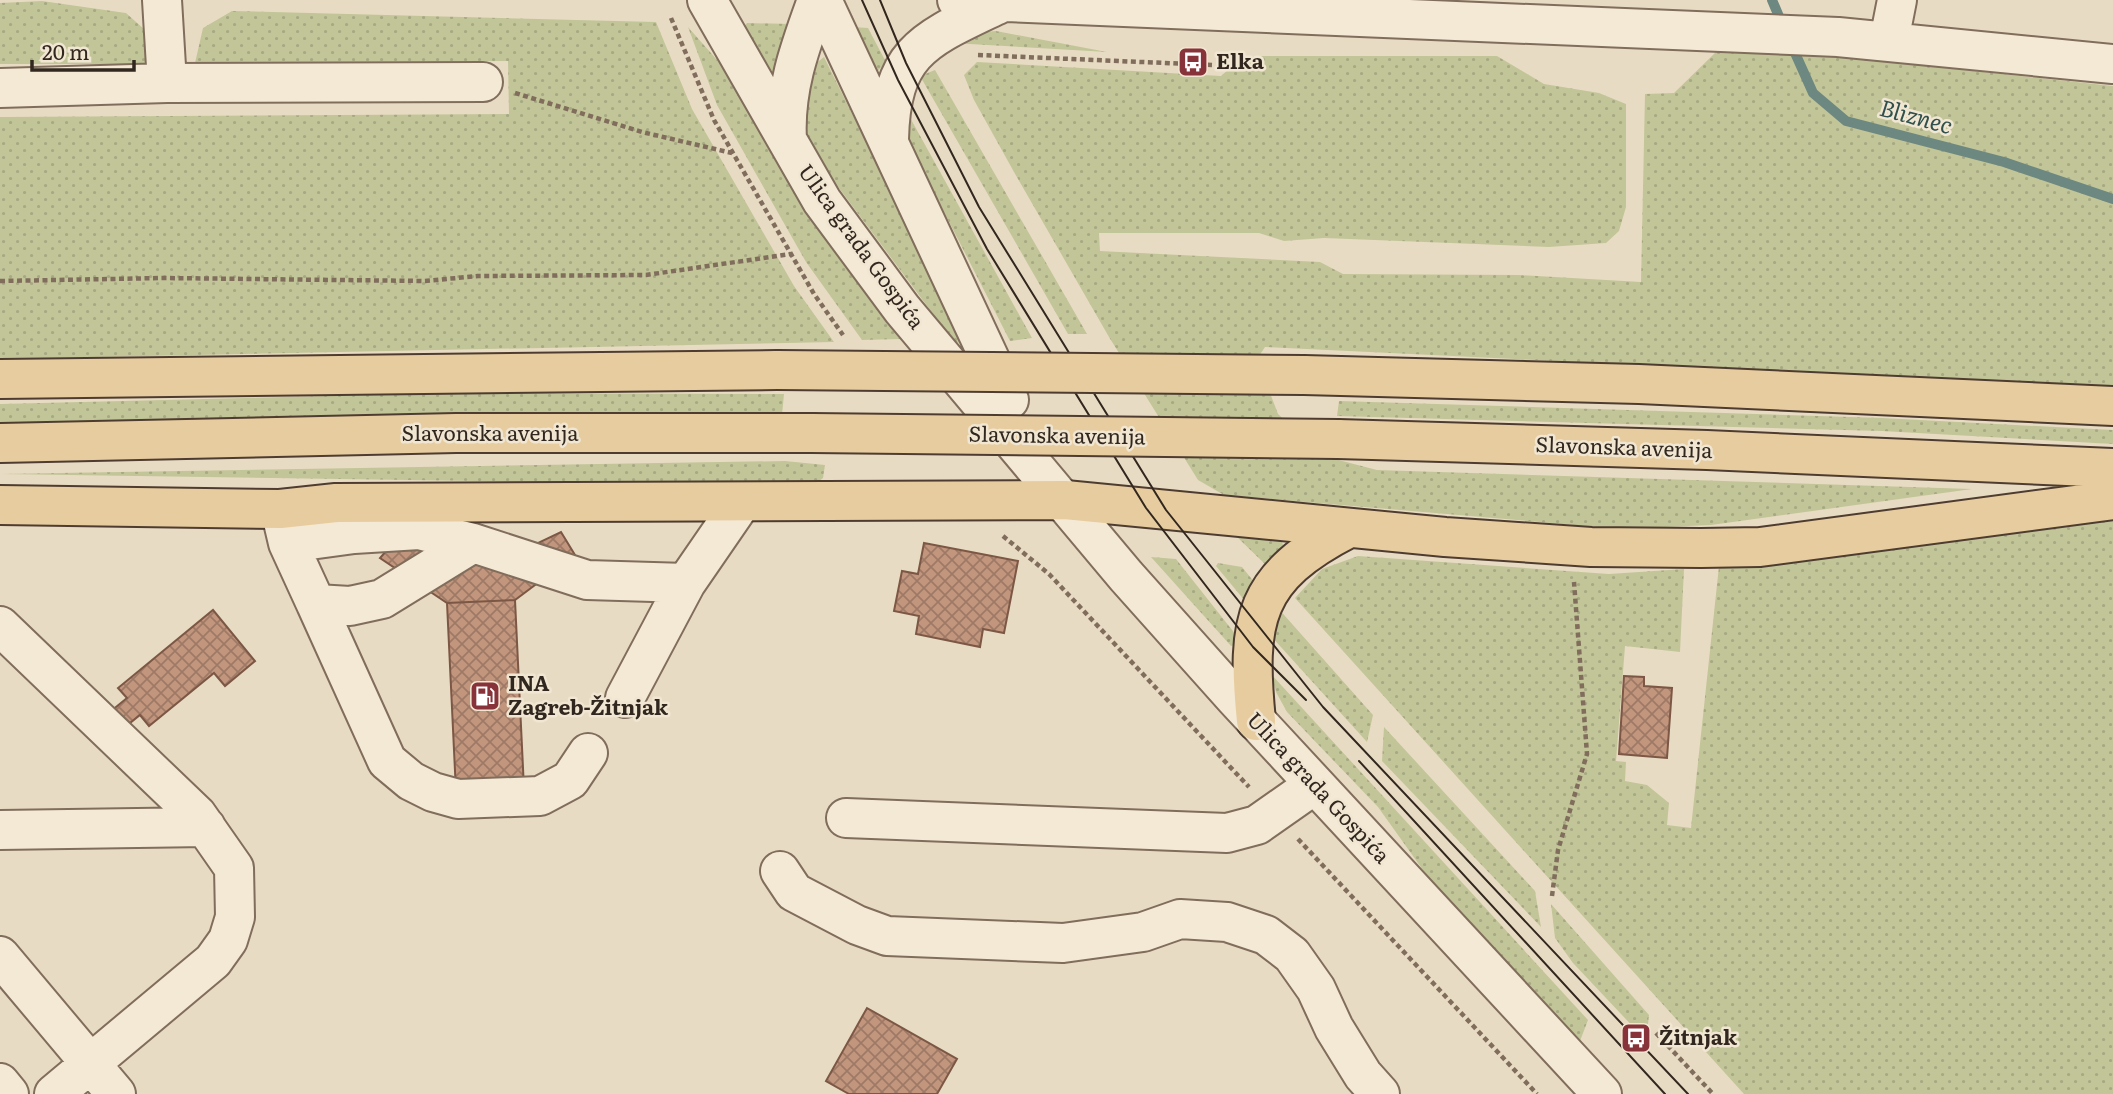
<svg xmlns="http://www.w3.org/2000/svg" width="2113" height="1094" font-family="Literata,serif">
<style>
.grass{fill:url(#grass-dots)}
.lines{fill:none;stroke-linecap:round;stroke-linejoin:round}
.stream{stroke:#6d8880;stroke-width:10}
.building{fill:url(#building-cross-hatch);stroke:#7c5745;stroke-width:2}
.minor-casing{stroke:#806d5c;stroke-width:42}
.major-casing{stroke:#4e3c30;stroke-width:42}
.path{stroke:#806d5c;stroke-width:4.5;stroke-dasharray:5 3.5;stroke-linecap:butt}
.minor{stroke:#f4e9d5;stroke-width:38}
.major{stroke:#e7cc9f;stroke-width:38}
.tram{stroke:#32271e;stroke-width:2}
.major-bridge-casing{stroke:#4e3c30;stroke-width:42;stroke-linecap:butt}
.major-bridge{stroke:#e7cc9f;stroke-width:38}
.labels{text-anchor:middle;stroke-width:5;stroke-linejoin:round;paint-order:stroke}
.poi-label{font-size:21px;font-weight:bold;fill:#32271e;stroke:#f0e6d2;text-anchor:start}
.street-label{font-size:21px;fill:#32271e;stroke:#f0e6d2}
.water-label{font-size:23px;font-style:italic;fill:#2f504c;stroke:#f0e6d2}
</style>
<defs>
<pattern id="grass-dots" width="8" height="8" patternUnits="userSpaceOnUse" patternTransform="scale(1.75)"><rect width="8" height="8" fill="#c2c598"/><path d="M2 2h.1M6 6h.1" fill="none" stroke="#a7a983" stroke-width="1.8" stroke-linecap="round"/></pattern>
<pattern id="building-cross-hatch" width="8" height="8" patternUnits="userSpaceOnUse" patternTransform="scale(1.75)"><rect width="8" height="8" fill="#c2967d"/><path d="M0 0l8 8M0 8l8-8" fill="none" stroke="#9e7a66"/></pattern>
</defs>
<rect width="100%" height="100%" fill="#e8dbc3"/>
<path class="grass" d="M42 1 126 13 145 30 146 64H0V3Z
M232 11 656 22 692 109 794 286 834 342 0 359V117L509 114 508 61 195 63 203 28Z
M747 23 792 24 775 76 744 27Z
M688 27 725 69 804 204 901 339 862 340 806 262 717 105Z
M853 27 868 28 886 62 878 71Z
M996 31 1107 52 952 43 973 33Z
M1716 52 1844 57 2113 86V388L1265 347 1257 359 1278 414 1323 456 1377 470 1972 489 1711 525 1622 529 1224 495 1198 480 1109 337 1014 172 974 100 964 75 977 62 1221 76 1244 56H1497L1544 84 1599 93 1626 104V207L1619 231 1606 243 1549 247 1324 238 1284 241 1259 233H1099L1100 251 1320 262 1343 274 1519 275 1641 282 1645 94 1674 93Z
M824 57 966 344 954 342 818 160 802 123 815 64Z
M935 70 1087 334H1068L920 76Z
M903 105 1032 338 1010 341 921 167 908 134Z
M446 393 784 394 782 415 436 414 0 425V404Z
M1339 401 1882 418 2113 430V444L1882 431 1337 416Z
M785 461 825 465 823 478 813 486 0 474Z
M2113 511V1094H1744L1295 598 1322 569 1358 556 1609 574 1684 569 1680 652 1625 646 1616 761 1626 762 1625 781 1647 785 1669 803 1667 825 1691 828 1719 566Z
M1236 536 1282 542 1284 548 1267 566Z
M1151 557 1176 559 1236 635 1235 645 1231 646Z
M1218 563 1242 567 1255 583 1245 601 1216 566Z
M1277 607 1373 715 1367 742 1269 634Z
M1271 674 1588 1020 1580 1041 1433 884 1378 807 1287 712 1276 692Z
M1384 727 1535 891 1541 927 1382 761Z
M1551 904 1649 1015 1648 1024 1638 1032 1573 963 1555 938Z"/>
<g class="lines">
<path class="stream" d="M1772 0 1783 26
M1791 44 1813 93 1846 121 2004 162 2113 199"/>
</g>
<path class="building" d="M561 532 575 555 515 600 447 603 380 558 398 537 498 562Z
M924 543 1018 561 1004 633 983 629 980 647 916 634 919 616 894 611 902 571 918 574Z
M515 600 524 789 456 792 447 603Z
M213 610 255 661 225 686 214 673 149 726 140 715 125 727 111 711 127 698 118 688Z
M1624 676 1644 677V686L1672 688 1667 758 1619 754Z
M867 1008 957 1059 937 1094H849L826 1081Z"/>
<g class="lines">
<g class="minor-casing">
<path id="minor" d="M162 0 167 83 483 82
M707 0 822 201 902 309 1126 576 1235 698 1602 1094
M822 0 1009 400
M957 0 1838 37 2113 64
M1889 41 1897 0
M0 88 167 83
M889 139C891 50 926 39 999 4
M787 140C784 89 800 47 817 0
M280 509 288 543 316 604 350 606 382 599 473 543 587 580 686 583 741 503
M288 543 354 534 419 530 473 543
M316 604 387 761 411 781 433 792 458 799 540 796 570 780 588 753
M0 626 197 815 234 868 235 917 228 940 213 961 54 1094
M625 698 686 583
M846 818 1227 833 1257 825 1314 785
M0 830 206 827
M780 871 794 892 857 925 887 936 1063 943 1143 932 1180 919 1227 922 1266 935 1292 955 1316 989 1334 1028 1363 1075 1380 1094
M0 956 116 1094
M0 1083 9 1094"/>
</g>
<g class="major-casing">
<path id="major" d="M1304 375 1639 384 2113 406
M0 379 777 370
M1338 439 1707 450 2113 468
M0 443 456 433H812
M0 505 280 509 336 503 1065 500 1445 537 1591 547 1701 548 1760 547 2113 500
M1256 721C1246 620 1253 577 1349 528"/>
</g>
<path class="path" d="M671 18 714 120 814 294 843 335
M978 55 1212 65
M515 93 642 132 732 153
M0 281 164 278 425 281 478 276 646 275 791 254
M1003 536 1049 574 1249 787
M1298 839 1537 1094
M1552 896 1558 850 1587 754 1574 582
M1656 1033 1713 1094"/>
<use href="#minor" class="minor"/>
<use href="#major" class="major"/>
<path class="tram" d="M862 0 898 80 987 249 1146 508 1253 647 1306 700
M880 0 906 63 979 207 1166 510 1323 707 1688 1094
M1359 761 1665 1094"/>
<g class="major-bridge-casing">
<path id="major-bridge" d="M777 370 1304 375
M812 433 1338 439"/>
</g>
<use href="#major-bridge" class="major-bridge"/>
</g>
<defs>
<g id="bus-square" transform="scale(1.575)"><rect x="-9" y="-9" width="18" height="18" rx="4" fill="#883339" stroke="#f0e6d2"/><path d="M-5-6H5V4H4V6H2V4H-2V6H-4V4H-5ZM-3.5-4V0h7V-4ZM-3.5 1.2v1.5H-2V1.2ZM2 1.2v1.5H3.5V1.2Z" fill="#fff"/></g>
<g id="fuel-square" transform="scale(1.575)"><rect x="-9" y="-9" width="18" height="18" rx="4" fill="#883339" stroke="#f0e6d2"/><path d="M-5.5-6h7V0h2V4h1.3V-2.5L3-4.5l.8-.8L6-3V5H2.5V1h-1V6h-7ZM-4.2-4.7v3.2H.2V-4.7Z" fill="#fff"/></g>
</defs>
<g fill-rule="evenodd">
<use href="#bus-square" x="1193" y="62"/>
<use href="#fuel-square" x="485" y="696"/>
<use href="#bus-square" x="1636" y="1038"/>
</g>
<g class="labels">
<g class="poi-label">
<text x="1216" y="69">Elka</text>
<text x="508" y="691">INA<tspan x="508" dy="24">Zagreb-Žitnjak</tspan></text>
<text x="1659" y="1045">Žitnjak</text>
</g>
<g class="street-label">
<text transform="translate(861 247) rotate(54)" y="7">Ulica grada Gospića</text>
<text x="490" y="441">Slavonska avenija</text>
<text transform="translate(1057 436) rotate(1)" y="7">Slavonska avenija</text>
<text transform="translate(1624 448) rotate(2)" y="7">Slavonska avenija</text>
<text transform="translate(1318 788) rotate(47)" y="7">Ulica grada Gospića</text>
</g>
<g class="water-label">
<text transform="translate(1916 117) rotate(15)" y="8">Bliznec</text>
</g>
</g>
<path d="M32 60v10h102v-10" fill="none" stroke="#32271e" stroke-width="3.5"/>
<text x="42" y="60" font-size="21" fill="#32271e" stroke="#f0e6d2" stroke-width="5" paint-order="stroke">20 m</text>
</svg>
